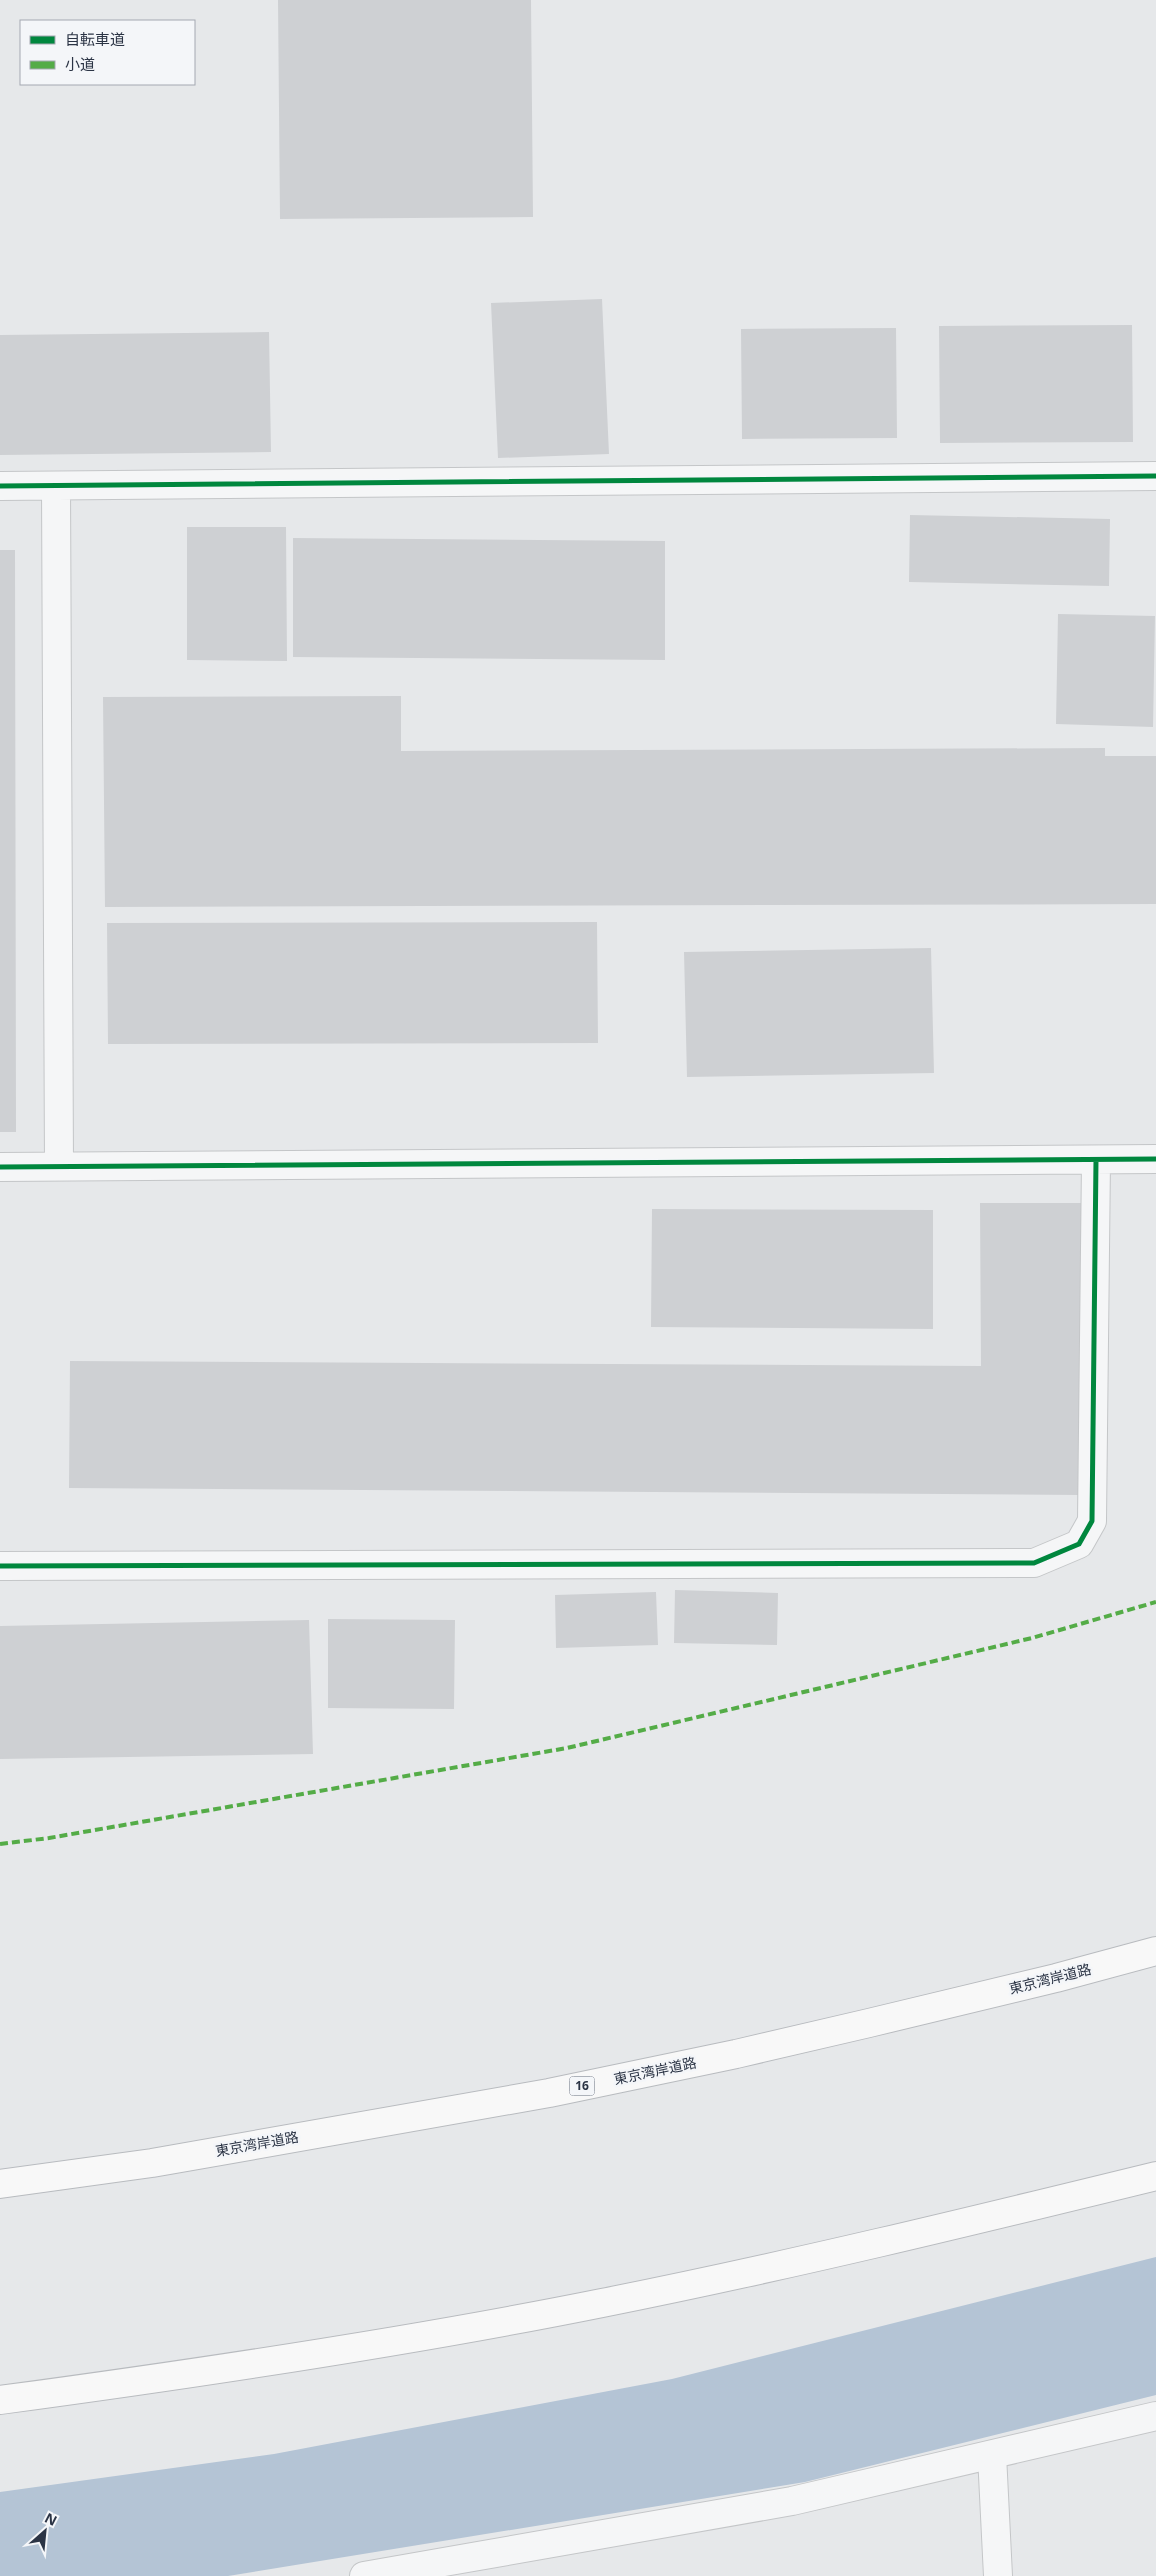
<svg xmlns="http://www.w3.org/2000/svg" width="1156" height="2576" font-family="'Open Sans','Noto Sans JP',sans-serif">
<style>
.water{fill:#b4c4d5}
.building{fill:#ced0d3}
.lines{fill:none;stroke-linecap:round;stroke-linejoin:round}
.minor-casing{stroke:#c4c6c8;stroke-width:30}
.trunk-casing{stroke:#b8bbbf;stroke-width:30}
.minor{stroke:#f5f6f7;stroke-width:28}
.trunk{stroke:#f8f8f8;stroke-width:28}
.quiet{stroke:#54ac47;stroke-width:4;stroke-dasharray:8 4;stroke-linecap:butt}
.cycleway-casing{stroke:#f4f6f9;stroke-width:8}
.cycleway{stroke:#00873e;stroke-width:5}
.labels{text-anchor:middle;stroke-width:5;stroke-linejoin:round;paint-order:stroke}
.shield{fill:#f4f6f9;stroke:#676e7b;stroke-width:1}
.shield-label{font-size:12px;font-weight:bold;fill:#2b3445}
.street-label{font-size:14px;fill:#2b3445;stroke:#f4f6f9}
</style>
<rect width="100%" height="100%" fill="#e6e8ea"/>
<path class="water" d="M1156 2257V2395L805 2482 228 2576H0V2492L274 2454 672 2379Z"/>
<path class="building" d="M278 0H531L533 217 280 219Z
M602 299 609 454 498 458 491 303Z
M1132 325 1133 442 940 443 939 326Z
M896 328 897 438 742 439 741 329Z
M269 332 271 452 0 455V335Z
M910 515 1110 519 1109 586 909 582Z
M187 527H286L287 661 187 660Z
M293 538 665 541V660L293 657Z
M0 550H15L16 1132H0Z
M1058 614 1155 616 1153 727 1056 724Z
M401 696V751L1105 748V756H1156V904L105 907 103 697Z
M597 922 598 1043 108 1044 107 923Z
M931 948 934 1073 687 1077 684 952Z
M980 1203H1085L1081 1495 69 1488 70 1361 981 1366Z
M652 1209 933 1210V1329L651 1327Z
M675 1590 778 1593 777 1645 674 1643Z
M656 1592 658 1645 556 1648 555 1595Z
M328 1619 455 1620 454 1709 328 1708Z
M309 1620 313 1754 0 1759V1626Z"/>
<g class="lines">
<g class="minor-casing">
<path id="minor" d="M0 486 1156 476
M56 486 59 1166
M0 1167 1156 1159
M0 1566 1034 1563 1079 1544 1092 1521 1096 1160
M992 2455 998 2576
M364 2576 792 2501 1156 2416"/>
</g>
<g class="trunk-casing">
<path id="trunk" d="M0 2184 152 2163 549 2093 736 2054 869 2023 1056 1978 1156 1951
M0 2400C201 2373 403 2343 602 2303 788 2266 972 2221 1156 2176"/>
</g>
<use href="#minor" class="minor"/>
<use href="#trunk" class="trunk"/>
<path class="quiet" d="M0 1844 49 1838 567 1748 1032 1638 1156 1602"/>
<g class="cycleway-casing">
<path id="cycleway" d="M0 486 1156 476
M0 1167 1156 1159
M0 1566 1034 1563 1079 1544 1092 1521 1096 1160"/>
</g>
<use href="#cycleway" class="cycleway"/>
</g>
<g class="labels">
<rect class="shield" x="569.5" y="2076.5" width="25" height="19" rx="4"/>
<g class="shield-label">
<text x="582" y="2090">16</text>
</g>
<g class="street-label">
<text transform="translate(1050 1979) rotate(-14)" y="5">東京湾岸道路</text>
<text transform="translate(655 2071) rotate(-12)" y="5">東京湾岸道路</text>
<text transform="translate(257 2144) rotate(-10)" y="5">東京湾岸道路</text>
</g>
</g>
<rect x="20" y="20" width="175" height="65" fill="#f4f6f9" stroke="#a4a8b1"/>
<rect x="30" y="36" width="25" height="8" fill="#00873e" stroke="#a4a8b1"/>
<text x="65" y="45" font-size="15" fill="#2b3445">自転車道</text>
<rect x="30" y="61" width="25" height="8" fill="#54ac47" stroke="#a4a8b1"/>
<text x="65" y="70" font-size="15" fill="#2b3445">小道</text>
<g transform="translate(45 2531) rotate(27)" stroke="#f4f6f9" stroke-width="4" paint-order="stroke">
<path d="M0-4L9 19L0 12L-9 19Z" fill="#2b3445"/>
<text y="-8" font-size="14" font-weight="bold" text-anchor="middle" fill="#2b3445">N</text>
</g>
</svg>
